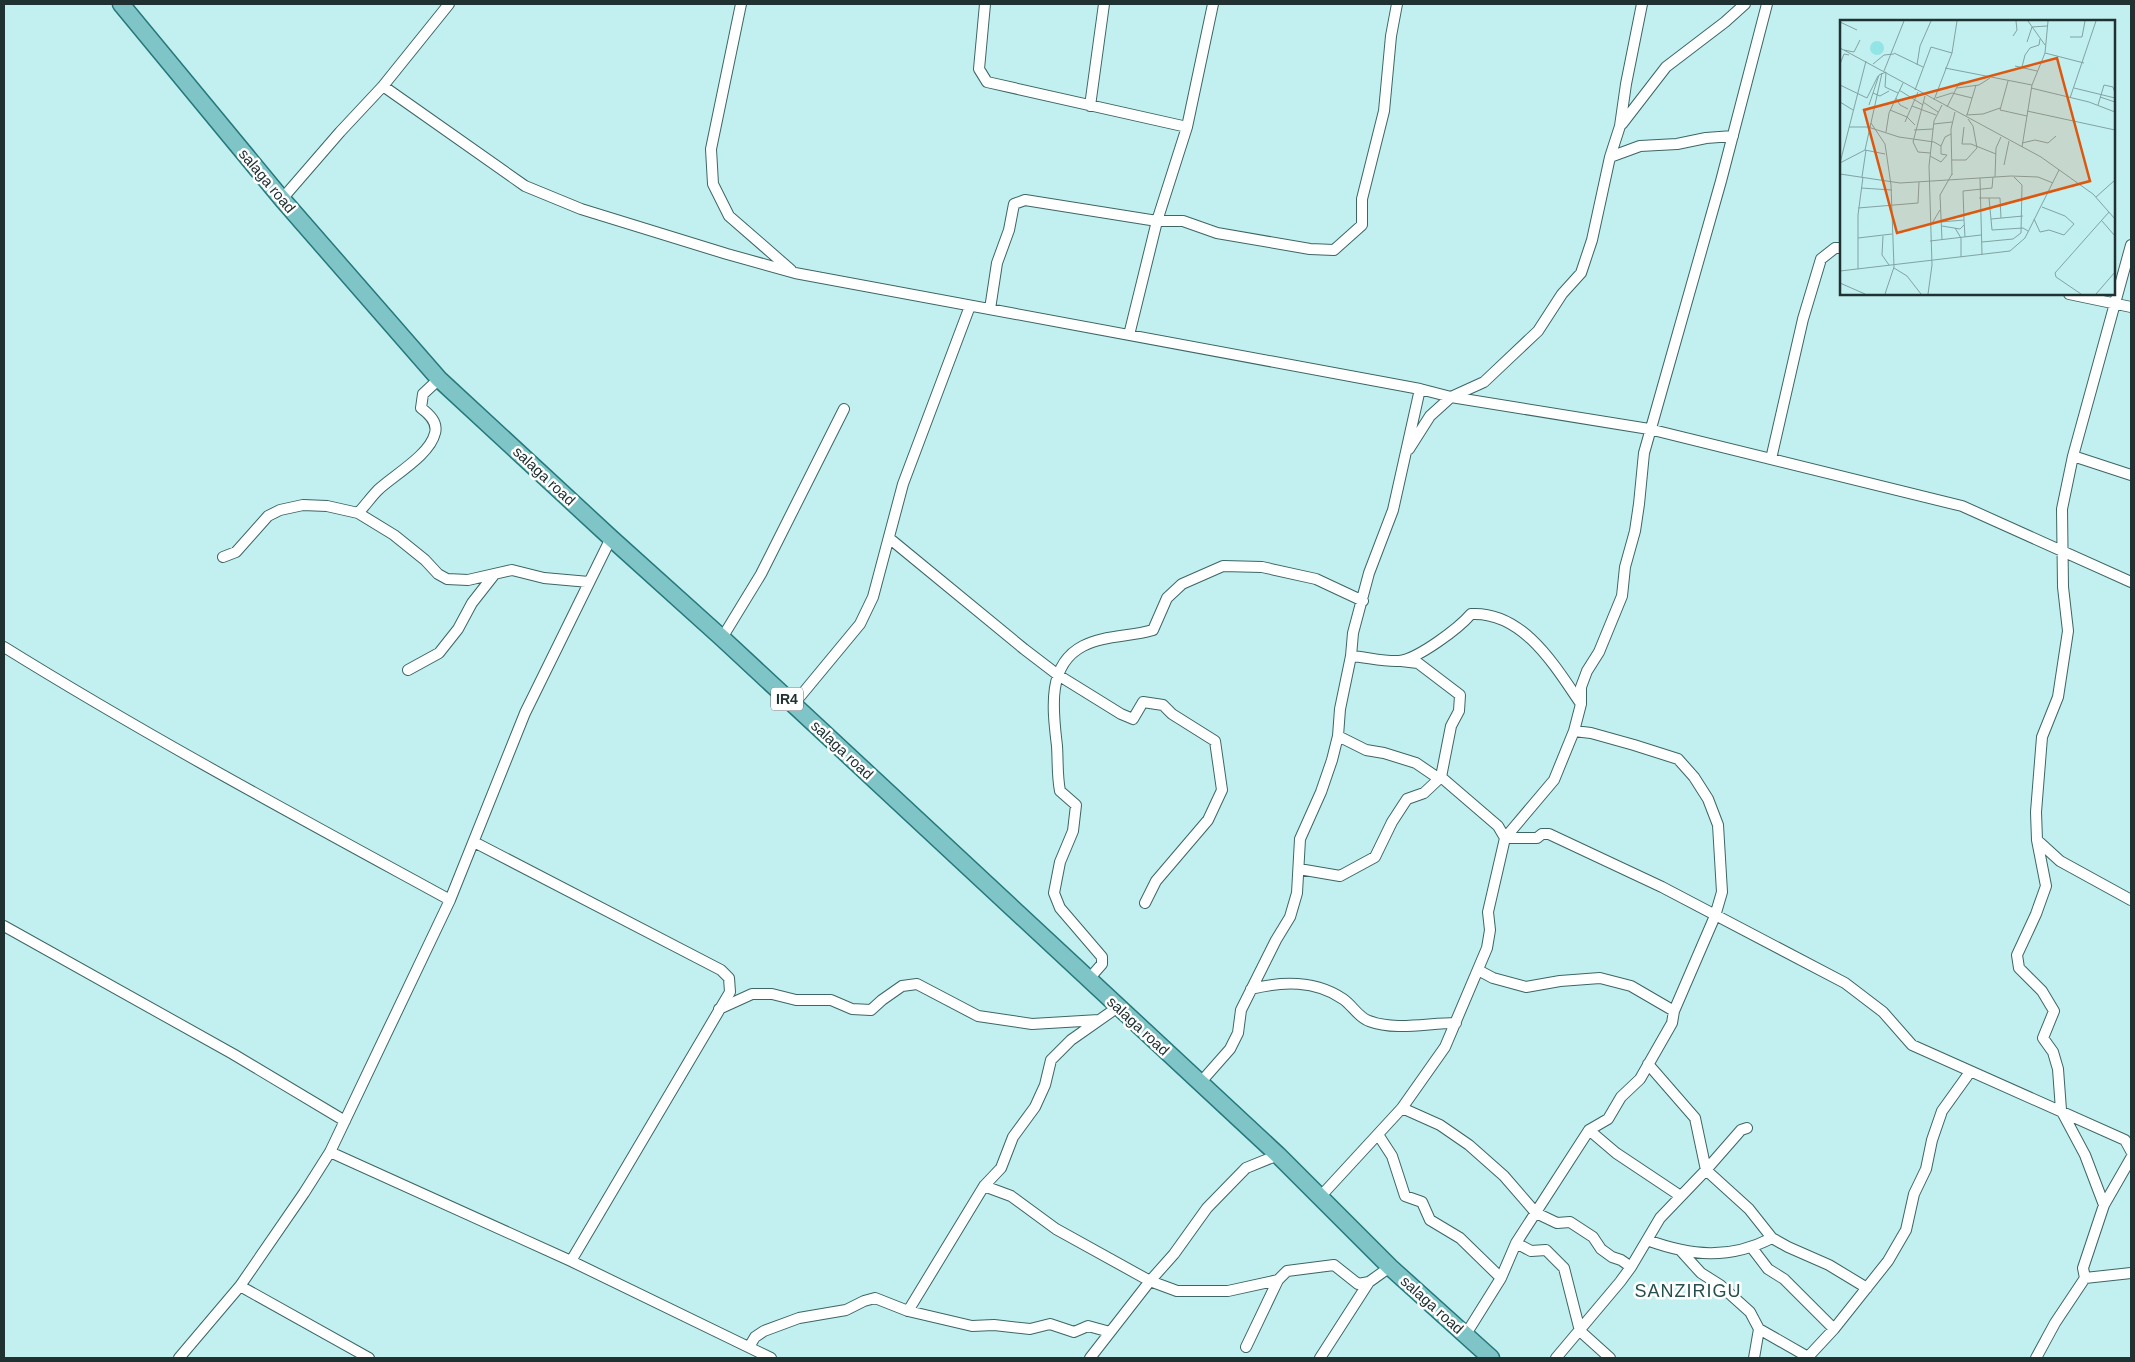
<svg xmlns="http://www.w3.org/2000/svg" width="2135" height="1362" font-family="Arial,sans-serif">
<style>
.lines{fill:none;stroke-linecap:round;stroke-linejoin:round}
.minor-casing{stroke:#3d6666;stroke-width:12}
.primary-casing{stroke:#26787a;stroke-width:19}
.minor{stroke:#fff;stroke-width:10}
.primary{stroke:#7fc5c7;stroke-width:16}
.labels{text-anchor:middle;stroke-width:5;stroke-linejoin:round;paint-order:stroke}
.shield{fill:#fff;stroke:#636f70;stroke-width:1}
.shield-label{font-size:14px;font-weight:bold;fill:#203132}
.street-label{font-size:15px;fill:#203132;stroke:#fff}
.quarter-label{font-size:18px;letter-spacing:1px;fill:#254e4f;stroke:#fff}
.inset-road{fill:none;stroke:#81a3a3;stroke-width:1}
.view{fill:#de570e;fill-opacity:0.15;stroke:#de570e;stroke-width:2.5}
.inset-edge{fill:none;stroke:#203132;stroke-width:2.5}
</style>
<rect width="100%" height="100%" fill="#c2efef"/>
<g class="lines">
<g class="minor-casing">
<path id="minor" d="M741 4 711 149 713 184 729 216 791 270
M985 4 979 69 987 82 1187 127
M383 86 525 186 581 209 727 254 795 273 1420 389 1451 397 1649 429 1962 506 2131 582
M1090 106 1104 4
M1622 124 1666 67 1725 22 1745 4
M1610 157 1640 146 1677 144 1706 138 1733 136
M282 199 340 132 383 86 449 4
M2069 294 2131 307
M990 309 997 263 1009 230 1014 204 1025 200 1157 221H1183L1217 233 1310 249 1334 250 1362 225V199L1384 111 1391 36 1397 4
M1129 335 1157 221 1187 127 1213 4
M1409 449 1430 416 1451 397 1484 382 1538 331 1562 294 1581 273 1592 240 1610 157 1620 126 1626 84 1642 4
M2073 456 2131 475
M1771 459 1803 319 1821 259 1835 248H1841
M358 513C365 506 371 497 378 490 394 475 430 455 435 433 438 422 429 414 421 408L423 394 439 379
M889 538 1024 649 1058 675 1121 714 1133 719 1143 702 1163 705 1172 714 1215 741 1222 790 1208 820 1156 881 1145 903
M223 557 236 552 268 516 280 510 303 505 327 506 358 513 394 535 425 560 438 574 447 579 468 580 512 570 544 578 589 582
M722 638 761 574 844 409
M4 647C149 737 300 818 450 900
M1351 656C1366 657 1384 662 1399 661 1418 659 1459 628 1471 614 1523 611 1555 666 1581 704
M1401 661 1418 663 1460 695 1459 711 1451 726 1441 777 1498 826 1505 838
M408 670 439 653 458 629 472 603 494 575
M793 705 860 624 873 597 903 484 970 306
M1338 736 1366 750 1384 753 1416 763 1438 778
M1505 838H1537L1542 834H1549L1662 887 1845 983 1883 1012 1912 1045 2125 1140 2131 1151
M2037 840 2060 861 2131 900
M474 842 721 970 729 978 730 992 571 1261
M1299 869 1340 876 1375 857 1392 822 1407 799 1424 793 1441 777
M4 926 233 1054 345 1121
M1478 970 1493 978 1526 987 1560 981 1600 978 1631 986 1674 1011
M1088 980 1102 964V957L1060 908 1054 893 1060 862 1073 831 1076 805 1060 791C1057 776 1058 761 1057 746 1053 712 1046 665 1083 646 1104 635 1130 637 1153 630L1167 598 1182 584 1223 566 1262 567 1316 579 1363 601
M1251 989C1283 981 1315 980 1343 999 1352 1005 1359 1018 1369 1021 1396 1031 1427 1023 1456 1023
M719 1009 752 994H772L796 1000H831L852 1009 871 1010 882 1000 902 986 917 984 978 1016 1032 1024 1099 1020
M1648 1064 1695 1118 1706 1170 1749 1209 1772 1238 1788 1247 1829 1265 1867 1288
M1200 1083 1230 1049 1238 1033 1241 1010 1276 940 1290 917 1297 893 1300 839 1321 792 1332 760 1338 736 1340 709 1351 656 1353 633 1369 573 1393 510 1420 389
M1402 1108 1440 1125 1469 1145 1504 1176 1536 1213 1557 1223 1570 1222 1593 1237 1601 1249 1612 1257 1621 1260 1631 1267
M1589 1130 1616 1153 1679 1195
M1379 1136 1392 1156 1405 1196 1422 1202 1430 1220 1460 1238 1501 1278
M330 1152 571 1261 771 1358
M984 1186 1011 1196 1056 1229 1150 1281 1177 1291H1228L1278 1280 1287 1271 1334 1265 1358 1284 1369 1282
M1320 1197 1402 1108 1445 1047 1487 948 1490 930 1488 912 1505 838 1554 780 1574 731 1581 704V687L1587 671 1599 652 1622 596 1625 567 1635 531 1639 504 1644 453 1721 181 1767 4
M2104 1205 2085 1155 2061 1110 2058 1069 2053 1052 2043 1038 2054 1011 2042 991 2019 968 2017 955 2036 914 2046 886 2037 840 2036 812 2042 737 2058 697 2068 631 2063 587 2062 509 2073 456 2131 245
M1647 1240C1691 1256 1729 1260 1772 1238
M1516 1243 1531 1251 1546 1250 1564 1268 1580 1331 1610 1358
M1752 1248 1768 1269 1784 1279 1834 1329
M1681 1251 1701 1273 1720 1285 1750 1312 1759 1329 1754 1358
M2085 1278 2131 1273
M240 1286 369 1358
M908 1311 984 1186 1001 1168 1013 1137 1035 1107 1045 1085 1051 1060 1071 1040 1118 1007
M1759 1329 1808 1357
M1466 1334 1501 1278 1516 1243 1589 1130 1608 1119 1621 1097 1640 1079 1672 1023 1674 1011 1715 916 1722 892 1718 825 1708 799 1694 777 1678 759 1634 745 1591 733 1574 731
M749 1347 755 1337 764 1331 799 1318 846 1310 864 1301 875 1298 908 1311 972 1326 994 1325 1030 1329 1050 1324 1074 1332 1088 1326 1110 1332
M1246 1347 1278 1280
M179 1358 240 1286 304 1193 330 1152 450 900 525 713 611 538
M1090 1358 1150 1281 1174 1254 1207 1208 1246 1168 1278 1155
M1320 1358 1369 1282 1390 1267
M1556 1358 1620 1282 1631 1267 1660 1218 1706 1170 1741 1130 1747 1128
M1807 1358 1834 1329 1888 1261 1906 1230 1914 1194 1926 1169 1932 1140 1942 1111 1970 1072
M2036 1358 2055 1323 2085 1278 2083 1268 2104 1205 2131 1158"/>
</g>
<g class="primary-casing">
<path id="primary" d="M121 4 282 199 439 379 611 538 722 638 1278 1155 1390 1267 1491 1358"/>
</g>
<use href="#minor" class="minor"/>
<use href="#primary" class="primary"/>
</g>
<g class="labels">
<rect class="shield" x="771" y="687.5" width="32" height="23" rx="4"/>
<g class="shield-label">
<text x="787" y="704">IR4</text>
</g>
<g class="street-label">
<text transform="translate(267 181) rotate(50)" y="5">salaga road</text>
<text transform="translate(544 476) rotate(43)" y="5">salaga road</text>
<text transform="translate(842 750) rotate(43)" y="5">salaga road</text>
<text transform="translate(1138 1026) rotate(43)" y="5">salaga road</text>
<text transform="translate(1432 1305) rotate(42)" y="5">salaga road</text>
</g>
<g class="quarter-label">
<text x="1688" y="1297">SANZIRIGU</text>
</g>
</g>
<g transform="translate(1840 20)">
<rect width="275" height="275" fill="#c2efef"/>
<path d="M30 28a7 7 0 1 1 14 0a7 7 0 1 1-14 0Z" fill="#93e4e5"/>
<path class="inset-road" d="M188 1 205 25M0 2 17 10M173 16 177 10 176 1M230 17H242L245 1M187 22 192 7 207 6M0 28 201 137 253 174 275 199M4 30 14 32 20 20M54 33 83 47M205 33 244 43M0 44 4 34 9 35M33 44 44 35 54 34M77 45 80 26 91 1M175 46 197 51M182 47 185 35 190 28 199 25 200 19M105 48 192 65M44 51 64 1M168 61 160 90 187 96M0 65 27 78M117 68 139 65 150 58M191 68 249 82 275 92M234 68 275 78M59 70 83 85M75 70 91 27 112 33M33 73 40 76 49 71M85 76 73 122 78 132 90 133M260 77 275 82M27 78 38 56M56 78 60 85 68 89M96 78 112 73 132 78M230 78 256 1M94 80 112 33 117 1M0 82 13 90M83 82 98 92M29 85 39 55 46 52 45 67 58 73M258 85 264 65 273 67 275 73M72 86 96 95M107 87 119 63 124 62M50 90 67 97 75 105M187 91 275 110M126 95 143 94 160 88M127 95 136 65M65 102 78 72M31 103 45 124 51 165 54 247 45 274M94 104 112 102M9 107H28L59 117 94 122 101 126V134L107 135M124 107 122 124H131L156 134M74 110 93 109M46 112 49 93 63 63M182 123 195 120 208 123 216 116M101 126 105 117 111 114M182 127 192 65 205 33 208 1M25 130 45 134M90 136 101 142 107 135M112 140H126L137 128 133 106 128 99M0 143 25 130 42 53M0 143 26 41M164 145 169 121M0 154 60 163 171 156 198 157 213 163M112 155 111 109 115 92M22 157 26 130M155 157 156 128 161 117M140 158 142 235M21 168 52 170M256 177 275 160M139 178H160L161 198M149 178 152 210 183 208 188 211M18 188 78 183 79 162M151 199 183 196M194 199 200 212 209 210 224 215 234 204 225 196 202 187M124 200 123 171 152 168 153 157M262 201 275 216M101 202 124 200 125 217M91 205 100 190M102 206 120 209 124 205M115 208 121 218V237M43 216 42 235 49 245M18 218 52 214M102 220 100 175 112 154M90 221 141 215M142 222 173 219 181 213 182 165 174 157M54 248 67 256 81 274M18 249V195L23 157M0 251 170 231 185 218 219 150M0 263 25 274M88 274 92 245 89 146 94 101 102 85M241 274 216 257 215 253 269 192M256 274 275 252"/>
<path class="view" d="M217 38 250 161 57 213 24 90Z"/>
<rect width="275" height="275" class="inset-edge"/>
</g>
<rect width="2135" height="1362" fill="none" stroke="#203132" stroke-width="10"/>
</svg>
